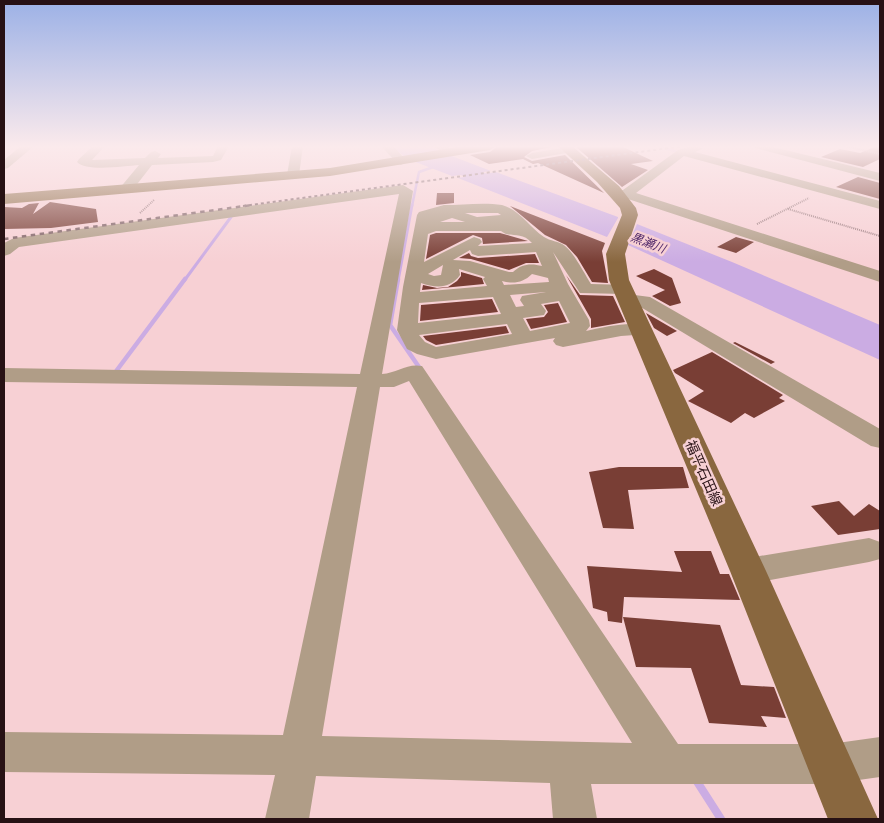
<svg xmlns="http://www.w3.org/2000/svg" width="884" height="823" font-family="'Fira Sans Condensed','Noto Sans JP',sans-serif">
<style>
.water{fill:#cbace3}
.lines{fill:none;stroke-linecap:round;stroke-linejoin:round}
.stream-far4{stroke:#cbace3;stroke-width:2.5}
.stream-far3{stroke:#cbace3;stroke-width:3}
.stream-far2{stroke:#cbace3;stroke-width:4.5}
.stream-far1{stroke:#cbace3;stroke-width:5}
.stream{stroke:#cbace3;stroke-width:8}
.river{fill:#cbace3;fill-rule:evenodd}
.building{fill:#793e35}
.path{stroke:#97787b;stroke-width:2;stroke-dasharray:1 1;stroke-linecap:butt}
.minor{fill:#b09d87;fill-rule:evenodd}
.major{fill:#89673f;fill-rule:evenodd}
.rail-far1{stroke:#7b5e61;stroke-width:2;stroke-dasharray:3 3;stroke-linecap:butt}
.rail{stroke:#7b5e61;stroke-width:2.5;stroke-dasharray:4.5 4.5;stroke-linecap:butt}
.labels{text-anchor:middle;stroke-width:5;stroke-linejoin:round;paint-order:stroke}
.far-water-label{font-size:12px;font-style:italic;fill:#502869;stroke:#f7d0d4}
.street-label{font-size:14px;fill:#271114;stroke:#f7d0d4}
</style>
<rect width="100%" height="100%" fill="#f7d0d4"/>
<path class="water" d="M431 146 440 152 406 158 393 147Z
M449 155 491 171 452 176 413 161Z
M496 172 618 217V218L607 237 458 178Z
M637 224 732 262 880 325V360L628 245Z"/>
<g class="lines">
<path class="stream-far4" d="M657 146 675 151
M412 206 419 172 436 166"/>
<path class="stream-far3" d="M184 281 231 217
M398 281 412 205"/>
<path class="stream-far2" d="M398 279 390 325 421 370
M114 374 185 279"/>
<path class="stream-far1" d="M113 375 115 373"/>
<path class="stream" d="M696 780 721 819"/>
<path class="river" d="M406 146H424L437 155 519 186 521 190 519 194H507L427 161Z"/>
</g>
<path class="building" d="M498 146H556L532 151 524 157 532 161 565 155 604 193 538 163 533 164 523 159 489 164 470 155 490 152Z
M575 146H621L653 161 631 164 648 170 622 187Z
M877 146H880V159L863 167 821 157 840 149 860 153Z
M858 177 880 183V199L836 187Z
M437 193H454V203L436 205Z
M50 202 96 209 98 222 51 228 4 229V207L22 208 29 204 39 203 33 214Z
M510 206 605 243 602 251 608 283 592 282 577 257 566 245 545 235Z
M436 233H500L528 241 483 244 482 238 473 235 426 259 430 235Z
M736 237 754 242 736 253 717 247Z
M469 253 471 256 478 258 535 254 539 263H526L509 270 471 259 459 258Z
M654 269 672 278 681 303 670 306 652 296 665 290 636 276Z
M461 272 482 278 484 284 422 290 423 285 437 288 448 287 457 281 461 276Z
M566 275 580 295 613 296 625 322 591 328V319Z
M492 299 498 312 420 321 421 305Z
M558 303 567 322 531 329 526 319 544 317 548 312 544 305Z
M646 313 677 331 667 336 654 328Z
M506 326 509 333 436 345 426 340 423 336Z
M735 342 775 362 771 364 733 343Z
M712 352 783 395 779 398 785 401 754 418 745 413 731 423 688 401 704 391 675 373 673 370Z
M619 467H683L689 488 628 490 634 529 603 528 589 472Z
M839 501 854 516 869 504 880 511V529L838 535 811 506Z
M674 551H711L720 574H729L740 600 624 597 622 623 608 621 607 612 593 608 587 566 682 572Z
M623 617 720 625 741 685 774 687 786 718 761 716 767 727 709 723 691 668 636 667Z"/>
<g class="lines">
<path class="path" d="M845 146 880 154
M788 209 880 236
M140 213 154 200
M757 224 809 198"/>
<path class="minor" d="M21 146H34L8 168 4 169V160Z
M93 146H105L92 160 145 158 151 152 155 151 161 154 158 158 213 156 218 146H229L221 160 213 162 152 165 131 192 126 193 119 189 139 165C125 166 86 172 77 162L79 159Z
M292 146H303L299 175 293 179 287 175Z
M381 146H393L407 161 401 165 397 163Z
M432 146H447L457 153 451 156Z
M691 146 704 148 695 152 880 201V209L684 156 636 193 880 271V282L625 198 614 197 612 194 614 191 623 190 678 150Z
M748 146H769L880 173V181Z
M568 147 572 148 574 150 572 152 532 159 526 156 532 153Z
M403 185 413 191 382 374C397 373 407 363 422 366L678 744H830L880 737V777L830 784H591L597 819H553L550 783 316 776 309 819H265L275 775 4 772V732L283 735 357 387 4 382V368L360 374 399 194 19 247 10 254 4 256V243L14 238ZM409 381 632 743 322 736 380 387H394Z
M444 205C462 205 484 202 502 205 520 210 529 227 544 237 550 241 559 241 565 246 574 253 584 273 591 284L629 285 632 289 629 293 623 294 580 293 553 252 568 284 589 320 590 326 586 331C606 327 628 321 649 326L652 330 649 334 621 336 563 347 556 345 553 341 555 338 436 359 417 354 407 349 397 330 403 287 417 215 419 212ZM465 213H498L501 215 477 217ZM452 218 465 222H440ZM436 231H501C510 239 521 230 532 243L478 246 482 242 480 239 474 237 424 262 428 234ZM470 250 472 254 478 256 536 252 542 266C531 263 521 264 513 272H509L470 261 453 260ZM443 265 441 275 434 276 428 274ZM459 269 485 277 483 279 487 286 420 292 421 283C436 288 450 289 460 275ZM532 274 548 278 549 282 504 285 502 281C513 284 523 283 532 274ZM546 292 522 296 520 300 524 306 516 307 510 295ZM493 297 501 314 418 323 419 303ZM559 301 570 323 530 331 523 318 544 315 546 311 541 304ZM507 324 512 334 436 347 425 342 419 335Z
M627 294 650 297 880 429V448L871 446 639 306 620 304 618 300 620 296Z
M869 538 880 542V559L869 562 748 584 737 580 732 571 737 562 748 558Z"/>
<path class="major" d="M463 146H496L490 150 330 176 4 204V194L330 168Z
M558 146H572L619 186 636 208 638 215 625 254 629 280 766 571 878 819H828L730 571 609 280 606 254 622 215 620 208 597 182Z"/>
<path class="rail-far1" d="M243 206 683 146"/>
<path class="rail" d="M4 239 252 205"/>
</g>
<linearGradient id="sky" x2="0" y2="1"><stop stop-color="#9cb1e6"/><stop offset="0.56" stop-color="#fbeaec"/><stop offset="1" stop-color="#fbeaec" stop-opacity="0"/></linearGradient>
<rect width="884" height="262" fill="url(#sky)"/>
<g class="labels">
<g class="far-water-label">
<text transform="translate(648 243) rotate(21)" y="4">黒瀬川</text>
</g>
<g class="street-label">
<text transform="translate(704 473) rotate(66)" y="5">福平石田線</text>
</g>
</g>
<rect width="884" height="823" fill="none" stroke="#271114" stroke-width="10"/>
</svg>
